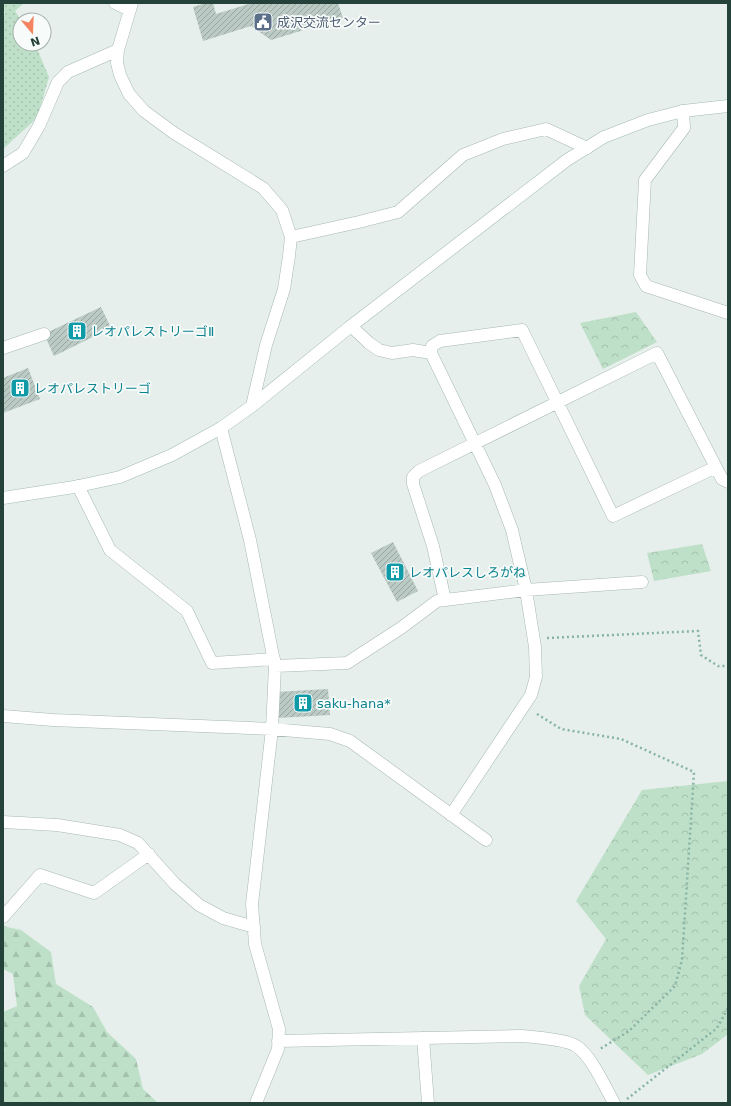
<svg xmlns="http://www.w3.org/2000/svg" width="731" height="1106" font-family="'DejaVu Sans','Noto Sans JP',sans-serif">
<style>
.grass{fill:url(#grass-dots)}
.forest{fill:url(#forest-firs)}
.park{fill:url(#park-crowns)}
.building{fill:url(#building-hatch)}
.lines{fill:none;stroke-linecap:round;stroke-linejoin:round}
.street-casing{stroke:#a8b8b2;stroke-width:13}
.secondary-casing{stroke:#a4bbb3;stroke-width:13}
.path{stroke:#86b3a5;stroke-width:2.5;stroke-dasharray:2 3;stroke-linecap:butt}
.street{stroke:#fff;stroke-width:12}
.secondary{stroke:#fff;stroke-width:12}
.labels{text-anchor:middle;stroke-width:3.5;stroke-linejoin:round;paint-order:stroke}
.service-label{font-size:13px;fill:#4e5e75;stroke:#f7fbf9;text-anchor:start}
.culture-label{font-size:13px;fill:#0d838f;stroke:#f7fbf9;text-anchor:start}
</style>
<defs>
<pattern id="grass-dots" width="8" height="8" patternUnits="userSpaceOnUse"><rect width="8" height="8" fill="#bfe0c8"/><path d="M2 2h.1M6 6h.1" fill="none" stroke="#a4c1ad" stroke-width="1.8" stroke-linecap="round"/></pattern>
<pattern id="forest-firs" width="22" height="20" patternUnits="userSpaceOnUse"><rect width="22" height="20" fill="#bfe0c8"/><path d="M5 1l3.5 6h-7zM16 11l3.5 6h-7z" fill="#a4c1ad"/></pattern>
<pattern id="park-crowns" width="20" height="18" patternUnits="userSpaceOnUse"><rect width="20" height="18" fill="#bfe0c8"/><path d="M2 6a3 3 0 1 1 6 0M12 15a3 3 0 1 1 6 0" fill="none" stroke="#a4c1ad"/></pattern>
<pattern id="building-hatch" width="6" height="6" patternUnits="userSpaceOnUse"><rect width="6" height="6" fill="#bbcac4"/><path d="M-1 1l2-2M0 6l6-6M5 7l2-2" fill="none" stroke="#98a6a0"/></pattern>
</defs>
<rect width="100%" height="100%" fill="#e6efeb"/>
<path class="grass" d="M3 3H24L15 11 21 20 20 44H35L49 77 37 118 3 149V21L5 12 3 9Z"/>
<path class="forest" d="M3 926 21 930 51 952 56 984 93 1007 107 1032 136 1059 143 1089 158 1103H3V1053L5 1050 3 1048V1012L17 1006 13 974 3 969Z"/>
<path class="park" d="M636 312 657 342 603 369 580 323Z
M702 544 711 571 654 581 647 553Z
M728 781V1034L702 1054 648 1075 585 1015 579 986 606 939 576 901 642 790Z"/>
<path class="building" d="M206 3H213L216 14 252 3H338L343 18 271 40 251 26 203 41 193 7Z
M101 307 111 328 54 356 44 334Z
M28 368 40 399 3 413V378Z
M393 542 418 591 397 602 371 553Z
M328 689 330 715 278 718 276 692Z"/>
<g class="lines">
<g class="street-casing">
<path id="street" d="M115 3 129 10
M132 3 118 50 117 63 120 75 129 94 144 111 174 133 263 188 282 210 291 237 289 256 284 289 266 345 252 406
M683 111 684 128 645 180 640 275 646 286 728 313
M3 166 23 153 39 126 58 82 68 72 118 50
M291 237 359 222 398 212 463 155 503 139 546 129 587 148
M351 326 369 343 379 350 392 353 413 350 431 353
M3 348 44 334
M221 428 250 540 275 666 272 729 252 904 255 944 279 1029 278 1049 256 1103
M78 486 110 550 187 611 212 663 274 659
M445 600 433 546 413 484V477L419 471 657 353 722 479 728 482
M275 666 347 663 401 628 437 601 526 590 642 582
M3 716 53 720 272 729 330 734 350 741 486 840
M451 815 531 695 536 677 535 647 526 590 512 530 495 485 431 353 432 346 440 341 522 330 613 516 716 467
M3 822 57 825 120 835 138 843 175 884 199 905 223 918 254 927
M3 917 40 875 94 893 149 854
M423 1038 428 1103
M278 1041 521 1036C533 1037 566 1039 576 1046 591 1055 605 1087 614 1103"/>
</g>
<g class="secondary-casing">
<path id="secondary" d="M3 498 74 487 120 477 172 455 221 428 252 406 351 326 567 160 604 137 648 120 683 111 728 106"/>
</g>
<path class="path" d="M547 638 698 631 701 655 718 666H728
M537 714 561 729 621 739 694 772 682 960 675 986 629 1031 600 1049
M627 1099 717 1028 728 1008"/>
<use href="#street" class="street"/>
<use href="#secondary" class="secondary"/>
</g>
<defs>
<g id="civic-square" transform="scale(1)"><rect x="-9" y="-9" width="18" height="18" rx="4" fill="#5c6f8a" stroke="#f7fbf9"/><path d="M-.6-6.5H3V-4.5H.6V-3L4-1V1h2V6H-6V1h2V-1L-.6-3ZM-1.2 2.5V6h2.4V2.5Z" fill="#fff"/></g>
<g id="building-square" transform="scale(1)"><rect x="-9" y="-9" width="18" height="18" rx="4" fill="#0f9aa8" stroke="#f7fbf9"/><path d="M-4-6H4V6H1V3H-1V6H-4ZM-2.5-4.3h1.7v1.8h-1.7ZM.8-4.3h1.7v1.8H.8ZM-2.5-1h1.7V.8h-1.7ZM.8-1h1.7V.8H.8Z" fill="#fff"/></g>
</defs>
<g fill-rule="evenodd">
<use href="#civic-square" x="263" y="22"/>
<use href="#building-square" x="77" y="331"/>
<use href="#building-square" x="20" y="388"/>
<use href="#building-square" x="395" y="572"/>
<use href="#building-square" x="303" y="703"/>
</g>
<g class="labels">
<g class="service-label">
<text x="277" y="27">成沢交流センター</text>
</g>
<g class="culture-label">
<text x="91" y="336">レオパレストリーゴⅡ</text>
<text x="34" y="393">レオパレストリーゴ</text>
<text x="409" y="577">レオパレスしろがね</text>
<text x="317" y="708">saku-hana*</text>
</g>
</g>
<rect width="731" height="1106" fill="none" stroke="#24423a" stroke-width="8"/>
<g transform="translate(32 32) rotate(161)"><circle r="19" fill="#f7fbf9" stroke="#a3b1ad"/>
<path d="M0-3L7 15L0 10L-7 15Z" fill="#f4845f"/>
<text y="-6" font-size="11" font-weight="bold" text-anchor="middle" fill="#24423a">N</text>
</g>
</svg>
